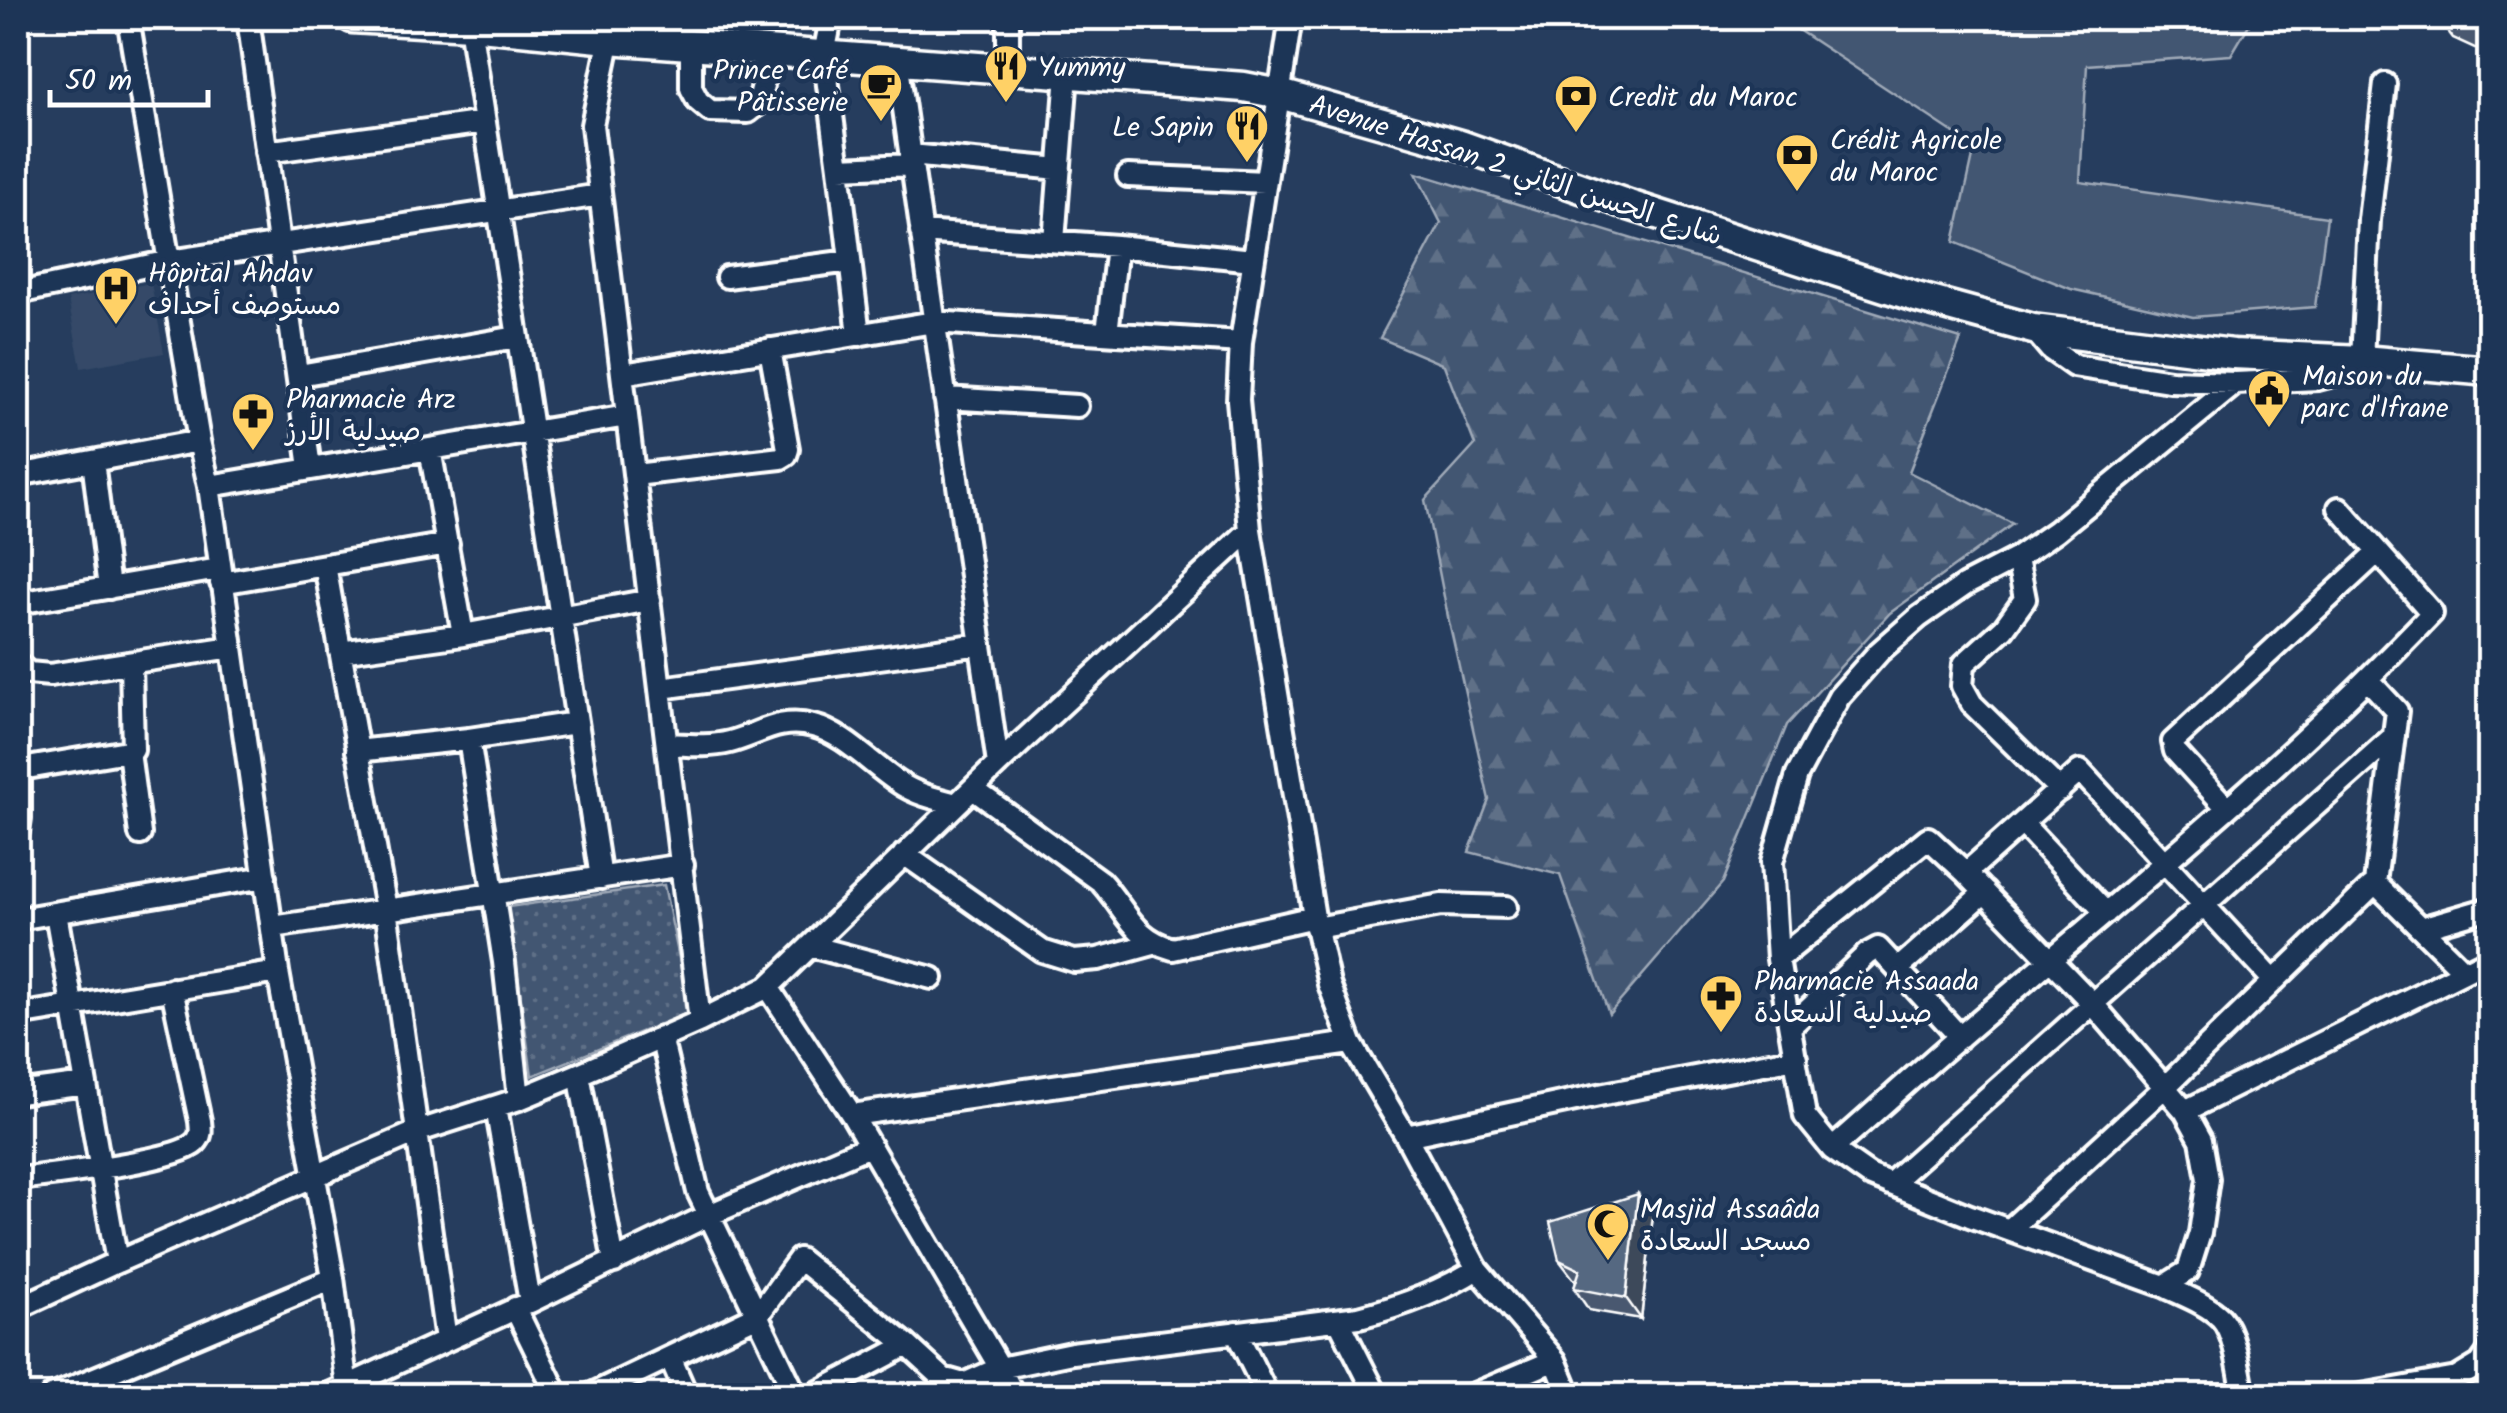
<svg xmlns="http://www.w3.org/2000/svg" width="2507" height="1413" font-family="Kalam,'Playpen Sans Arabic',sans-serif">
<style>
.built{fill:#344a68}
.grass{fill:#425672;stroke:#a0aab8;stroke-width:2.5}
.forest{fill:url(#forest-firs);stroke:#a0aab8;stroke-width:2.5}
.park{fill:url(#park-dots);stroke:#a0aab8;stroke-width:2.5}
.lines{fill:none;stroke-linecap:round;stroke-linejoin:round}
.minor-casing{stroke:#fff;stroke-width:28}
.major-casing{stroke:#fff;stroke-width:35}
.minor{stroke:#1d3557;stroke-width:20}
.major{stroke:#1d3557;stroke-width:28}
.wall{fill:#49596f;stroke:#fff;stroke-width:2.5}
.shaded-wall{fill:#3c485a;stroke:#fff;stroke-width:2.5}
.building{fill:#556781;stroke:#fff;stroke-width:2.5}
.labels{text-anchor:middle;stroke-width:9;stroke-linejoin:round;paint-order:stroke}
.poi-label{font-size:28px;fill:#fff;stroke:#1d3557;text-anchor:start}
.street-label{font-size:28px;fill:#fff;stroke:#1d3557}
</style>
<defs>
<pattern id="forest-firs" width="22" height="20" patternUnits="userSpaceOnUse" patternTransform="scale(2.5)"><rect width="22" height="20" fill="#425672"/><path d="M5 1l3.5 6h-7zM16 11l3.5 6h-7z" fill="#5e6f87"/></pattern>
<pattern id="park-dots" width="8" height="8" patternUnits="userSpaceOnUse" patternTransform="scale(2.5)"><rect width="8" height="8" fill="#425672"/><path d="M2 2h.1M6 6h.1" fill="none" stroke="#5e6f87" stroke-width="1.8" stroke-linecap="round"/></pattern>
</defs>
<rect width="100%" height="100%" fill="#263d5e"/>
<filter id="ink" filterUnits="userSpaceOnUse"><feTurbulence type="fractalNoise" baseFrequency=".01" numOctaves="2"/><feDisplacementMap in="SourceGraphic" scale="20" xChannelSelector="R" yChannelSelector="G"/><feConvolveMatrix kernelMatrix="1 2 1 2 8 2 1 2 1" color-interpolation-filters="sRGB"/></filter>
<g filter="url(#ink)">
<path class="built" d="M151 283 164 353 81 368 68 299Z"/>
<path class="grass" d="M1780 18H2253L2231 55 2087 65 2080 182 2327 217 2315 307 2193 317 2071 289 1954 242 1975 147Z"/>
<path class="forest" d="M1416 173 1961 339 1909 472 2013 524 1890 613 1787 725 1723 882 1609 1014 1560 875 1469 852 1489 800 1448 617 1425 500 1475 445 1444 365 1380 338 1441 223Z"/>
<path class="park" d="M664 885 690 1012 532 1076 508 907Z"/>
<g class="lines">
<g class="minor-casing">
<path id="minor" d="M128 18 199 441 209 486 278 972 333 1278 348 1396
M248 18 310 468
M614 18 592 125 700 1021
M831 18 824 55 839 168 912 165
M1008 18V69
M1291 18 1241 342 1238 400 1250 530 1314 917 1329 984 1351 1043
M470 25 601 878
M691 45V88L698 101 710 111 748 112 758 104 763 85 765 51
M897 60 998 764
M266 152 485 122
M910 155 1060 169
M839 168 859 335
M1128 176 1265 182
M921 232 1117 246 1253 260
M1054 241 1067 74
M727 277 850 261
M18 293 170 261 600 195
M2033 329 2050 349 2074 366 2170 381 2236 383 2318 379 2341 373 2362 360 2369 220 2385 84
M1107 333 1117 246
M623 374 934 322 1241 342
M299 375 517 337
M945 398 1077 406
M430 449 463 635
M93 461 109 588
M18 475 199 441
M635 475 781 458 786 455 788 449 770 349
M209 486 627 416
M2017 558 2025 599 2004 628 1964 664 1962 686 1972 704 2060 790
M325 565 386 909 446 1340
M221 583 448 544
M18 603 219 569
M340 652 463 635 650 600
M18 664 29 673 50 675 232 647
M661 688 981 644
M469 739 504 962 519 1099
M668 744C689 745 710 747 730 742 760 734 779 717 813 726 843 733 872 765 898 782 915 794 936 799 956 804
M357 751 469 739 576 723
M129 752 140 834
M973 789 1100 881C1126 909 1133 939 1173 949L1314 917
M2227 808 2175 751 2173 742 2378 552
M2023 824 2106 913
M18 831 20 818V777L22 772 27 768 133 750 131 663
M904 854 1042 951 1074 961 1098 959 1153 944
M1966 873 2080 771 2274 981
M2375 883 2464 971
M56 913 117 1262
M18 919 265 877
M273 927 683 865
M1316 928 1441 905 1506 907
M2421 928 2490 908
M810 946 932 978
M1778 959 1928 838 1966 873 2093 1004 2185 1111 2201 1140 2208 1179 2200 1233 2188 1271 2164 1286 1970 1216 1869 1175 1832 1149 1805 1116 1778 959 1772 862 1797 775 1839 697 1879 652 1919 617 1965 585 2017 558 2056 531 2236 383
M1899 968 1985 892
M768 987 998 764 1250 530
M18 1015 278 972
M1791 1026 1867 954 1878 948 1960 1037
M661 1037 698 1192 796 1396
M579 1074 614 1262
M18 1093 85 1084
M496 1107 530 1302
M2185 1111 2490 959
M852 1115 1000 1368 1014 1396
M1406 1136 1599 1095 1796 1058
M1832 1149C1876 1111 1919 1071 1963 1034 2123 897 2288 765 2432 613L2339 508
M18 1179C49 1175 177 1161 195 1143 202 1136 201 1130 200 1121L172 989
M1890 1184 2394 736
M2009 1230 2165 1087 2375 883 2397 711 2368 680
M2164 1286C2182 1295 2206 1303 2221 1318 2235 1333 2240 1375 2244 1396
M18 1308 117 1262 419 1131 519 1099 579 1074 700 1021 768 987 852 1115 1351 1043 1406 1136 1477 1269 1555 1360 1570 1396
M515 1308 558 1396
M1339 1321 1377 1396
M1236 1332 1268 1396
M670 1357 687 1396
M52 1396 333 1279
M325 1396 530 1302 709 1215 869 1146
M588 1396 758 1315 799 1259 907 1345
M811 1396 907 1345 943 1378 964 1384 1000 1368 1072 1353 1359 1317C1402 1306 1441 1292 1477 1269
M1470 1396 1555 1360
M2356 1396 2457 1378 2480 1364 2490 1350"/>
</g>
<g class="major-casing">
<path id="major" d="M352 18 470 25 609 39 1244 87 1280 94 1460 145 1629 205 1916 297 2033 329 2233 354 2362 360 2490 371"/>
</g>
<use href="#minor" class="minor"/>
<use href="#major" class="major"/>
</g>
<path class="wall" d="M2438 18H2490V55L2453 38Z
M1653 1215 1641 1319 1589 1310 1574 1288 1576 1282 1559 1260Z"/>
<path class="shaded-wall" d="M1638 1194 1653 1215 1641 1319 1626 1298Z"/>
<path class="building" d="M2450 18H2490V36Z
M1638 1194 1626 1298 1574 1288 1580 1270 1559 1260 1550 1222Z"/>
</g>
<defs>
<g id="restaurant-pin" transform="scale(2.25)"><path d="M0 17L-7.5 6A9.5 9.5 0 1 1 7.5 6Z" fill="#ffd166" stroke="#1d3557"/><path d="M-5-6h1v4h1v-4h1v4h1v-4h1v5L-1.5 .5V6h-2V.5L-5-1ZM5-6V6H3V1.5H1.5Q1.5-4 5-6Z" fill="#111"/></g>
<g id="cafe-pin" transform="scale(2.25)"><path d="M0 17L-7.5 6A9.5 9.5 0 1 1 7.5 6Z" fill="#ffd166" stroke="#1d3557"/><path d="M-5.5-4.5H6V0H3Q3 3.5 0 3.5H-2.5Q-5.5 3.5-5.5 0ZM3-3.2v2h1.7v-2ZM-6 4.5H4V6H-6Z" fill="#111"/></g>
<g id="bank-pin" transform="scale(2.25)"><path d="M0 17L-7.5 6A9.5 9.5 0 1 1 7.5 6Z" fill="#ffd166" stroke="#1d3557"/><path d="M-6-4H6V4H-6ZM0-2.3a2.3 2.3 0 1 0 0 4.6a2.3 2.3 0 1 0 0-4.6Z" fill="#111"/></g>
<g id="hospital-pin" transform="scale(2.25)"><path d="M0 17L-7.5 6A9.5 9.5 0 1 1 7.5 6Z" fill="#ffd166" stroke="#1d3557"/><path d="M-5-5h3v3.5h4V-5h3V5h-3V1.5h-4V5h-3Z" fill="#111"/></g>
<g id="civic-pin" transform="scale(2.25)"><path d="M0 17L-7.5 6A9.5 9.5 0 1 1 7.5 6Z" fill="#ffd166" stroke="#1d3557"/><path d="M-.6-6.5H3V-4.5H.6V-3L4-1V1h2V6H-6V1h2V-1L-.6-3ZM-1.2 2.5V6h2.4V2.5Z" fill="#111"/></g>
<g id="pharmacy-pin" transform="scale(2.25)"><path d="M0 17L-7.5 6A9.5 9.5 0 1 1 7.5 6Z" fill="#ffd166" stroke="#1d3557"/><path d="M-2-6h4v4h4v4h-4v4h-4v-4h-4v-4h4Z" fill="#111"/></g>
<g id="mosque-pin" transform="scale(2.25)"><path d="M0 17L-7.5 6A9.5 9.5 0 1 1 7.5 6Z" fill="#ffd166" stroke="#1d3557"/><path d="M3.5-4.9A6 6 0 1 0 3.5 4.9A5 5 0 1 1 3.5-4.9Z" fill="#111"/></g>
</defs>
<g fill-rule="evenodd">
<use href="#restaurant-pin" x="1006" y="66"/>
<use href="#cafe-pin" x="881" y="85"/>
<use href="#bank-pin" x="1576" y="96"/>
<use href="#restaurant-pin" x="1247" y="126"/>
<use href="#bank-pin" x="1797" y="155"/>
<use href="#hospital-pin" x="116" y="288"/>
<use href="#civic-pin" x="2269" y="391"/>
<use href="#pharmacy-pin" x="253" y="414"/>
<use href="#pharmacy-pin" x="1721" y="996"/>
<use href="#mosque-pin" x="1608" y="1224"/>
</g>
<g class="labels">
<g class="poi-label">
<text x="1038" y="76">Yummy</text>
<text x="848" y="79" text-anchor="end">Prince Café<tspan x="848" dy="32">Pâtisserie</tspan></text>
<text x="1608" y="106">Credit du Maroc</text>
<text x="1214" y="136" text-anchor="end">Le Sapin</text>
<text x="1830" y="149">Crédit Agricole<tspan x="1830" dy="32">du Maroc</tspan></text>
<text x="148" y="282">Hôpital Ahdav<tspan x="148" dy="32">مستوصف أحداف</tspan></text>
<text x="2302" y="385">Maison du<tspan x="2302" dy="32">parc d'Ifrane</tspan></text>
<text x="286" y="408">Pharmacie Arz<tspan x="286" dy="32">صيدلية الأرز</tspan></text>
<text x="1754" y="990">Pharmacie Assaada<tspan x="1754" dy="32">صيدلية السعادة</tspan></text>
<text x="1640" y="1218">Masjid Assaâda<tspan x="1640" dy="32">مسجد السعادة</tspan></text>
</g>
<g class="street-label">
<text transform="translate(1516 169) rotate(18)" y="10">Avenue Hassan 2 شارع الحسن الثاني</text>
</g>
</g>
<rect width="2507" height="1413" fill="none" stroke="#1d3557" stroke-width="60"/>
<rect x="30" y="30" width="2447" height="1353" fill="none" stroke="#fff" stroke-width="4" filter="url(#ink)"/>
<path d="M50 90v15h158v-15" fill="none" stroke="#ffffff" stroke-width="5"/>
<text x="65" y="90" font-size="30" fill="#ffffff" stroke="#1d3557" stroke-width="8" paint-order="stroke">50 m</text>
</svg>
